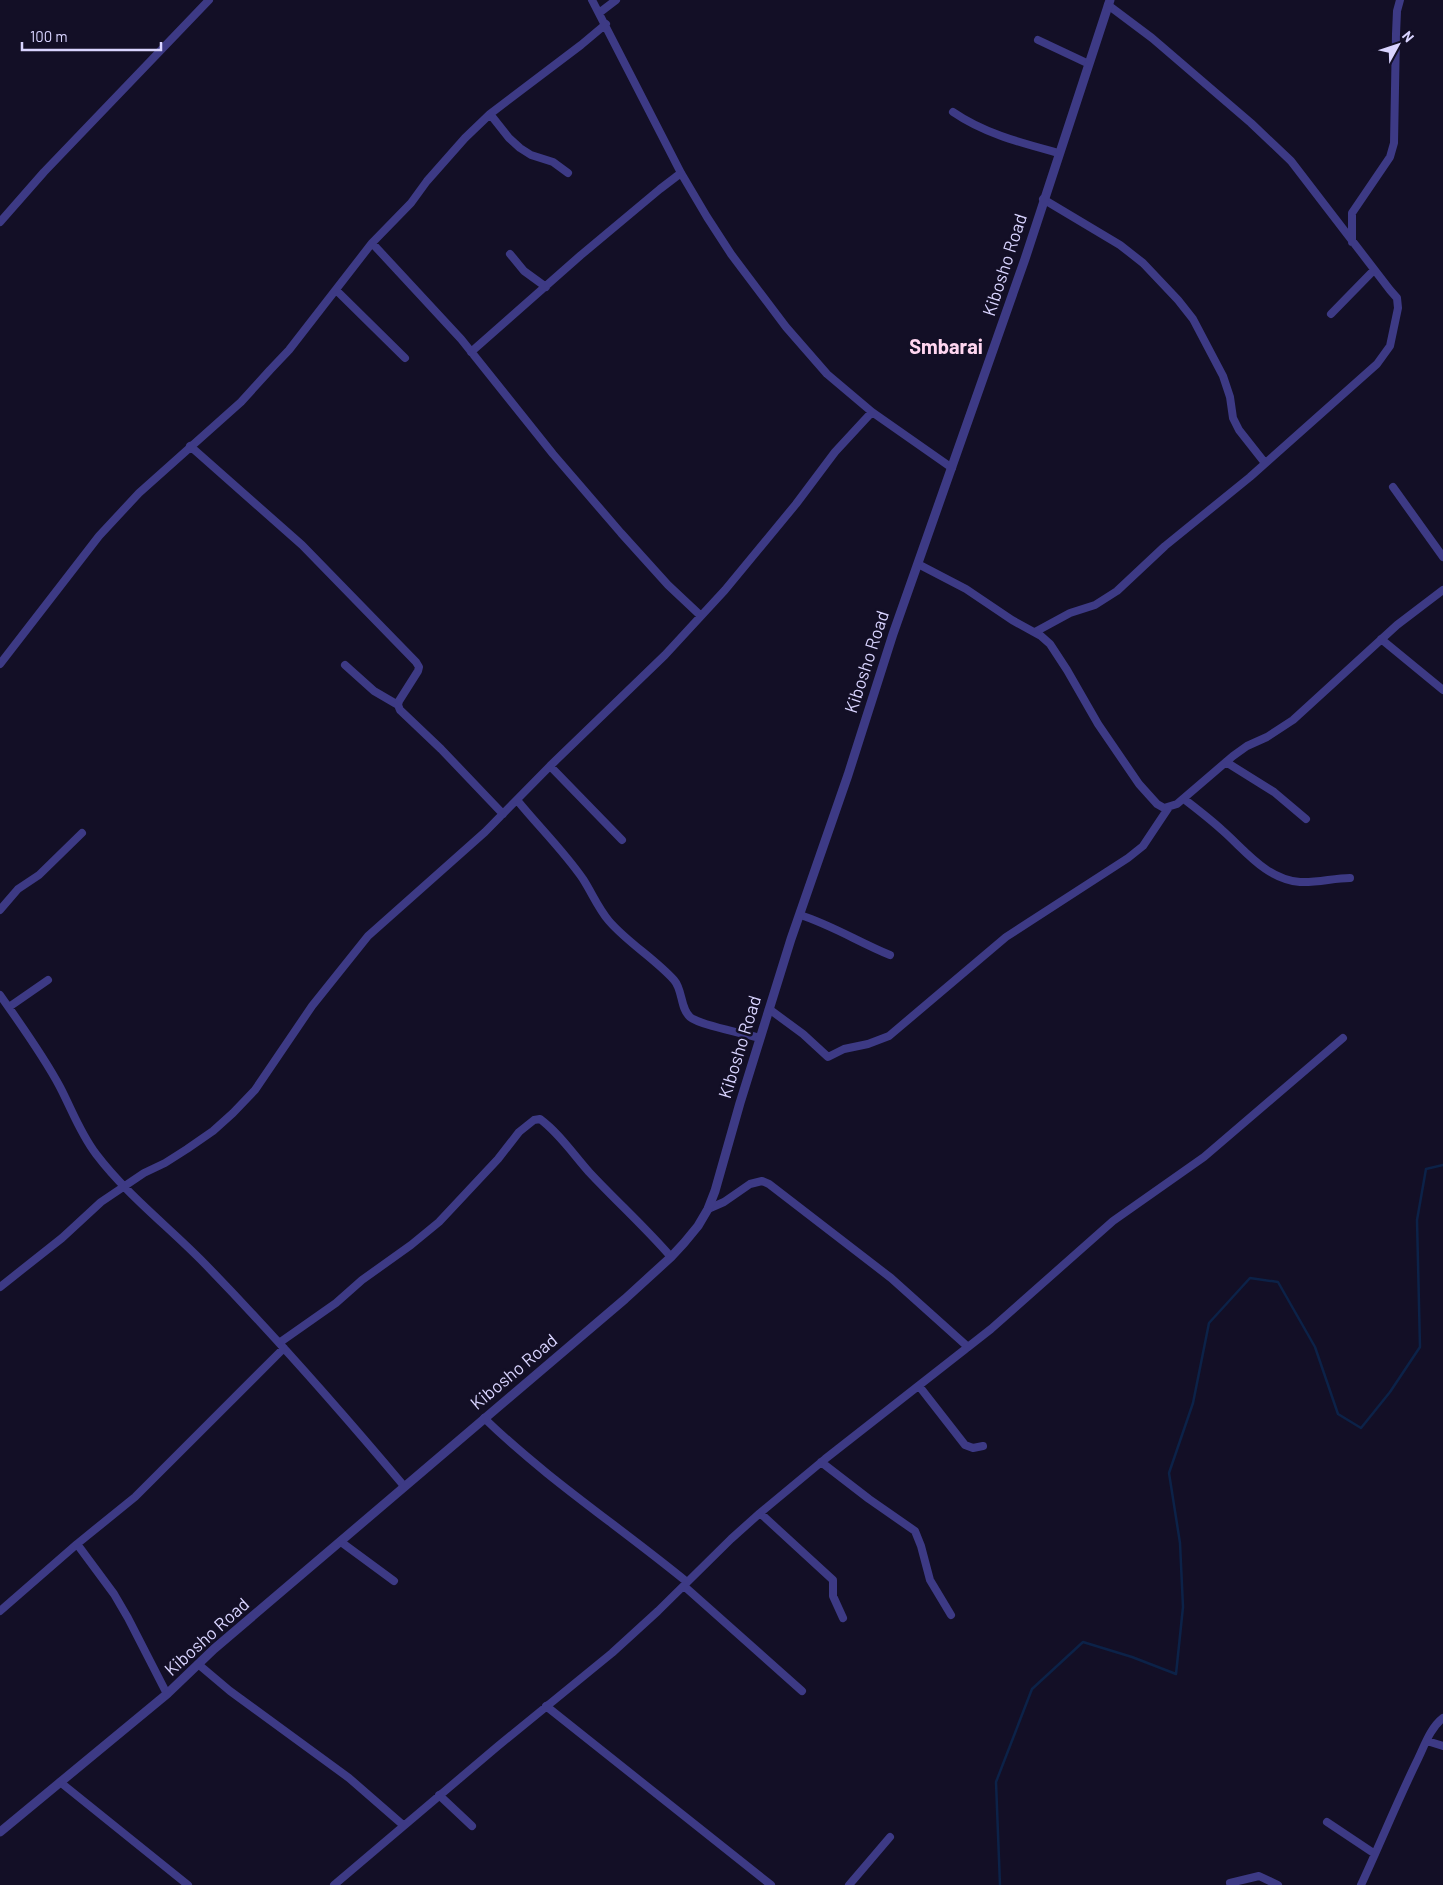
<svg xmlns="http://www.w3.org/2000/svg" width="1443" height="1885" font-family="Barlow,sans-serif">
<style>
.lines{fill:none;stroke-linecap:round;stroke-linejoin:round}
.stream{stroke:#0c2248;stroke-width:2.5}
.minor{stroke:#3d3a85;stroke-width:8}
.tertiary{stroke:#3d3a85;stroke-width:9}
.labels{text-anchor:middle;stroke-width:5;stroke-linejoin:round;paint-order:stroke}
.street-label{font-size:18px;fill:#d9d4ff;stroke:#130f26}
.quarter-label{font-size:20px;font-weight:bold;fill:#ffd6f0;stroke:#130f26}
</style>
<rect width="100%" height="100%" fill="#130f26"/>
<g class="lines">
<path class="stream" d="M1000 1885 996 1782 1032 1689 1083 1642 1132 1657 1176 1674 1183 1607 1180 1543 1169 1473 1193 1403 1209 1323 1250 1278 1278 1282 1315 1347 1338 1414 1361 1428 1390 1392 1420 1347 1417 1220 1426 1169 1443 1165"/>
<path class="minor" d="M592 0 681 173 707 217 731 254 786 327 827 374 872 412 952 468
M599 13 616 0
M1038 40 1089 64
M953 112C985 134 1022 143 1059 153
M490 114 509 138 520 148 531 155 553 162 568 173
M1043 199 1120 245 1143 263 1178 300 1193 319 1223 376 1230 397 1233 418 1239 430 1265 463
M0 222 44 172 209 0
M1352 242V213L1390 157 1394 143 1396 34 1397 11 1400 0
M372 243 461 339 553 454 621 533 668 585 701 616
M510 254 524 271 546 287
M336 290 405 358
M1331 314 1374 270
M471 352 581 255 660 189 681 173
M190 446 302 545 416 662 419 667 418 671 399 701 398 705 400 710 441 749 503 814
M1393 487 1443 557
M918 564 966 589 1012 620 1041 636 1050 644 1067 670 1098 724 1139 784 1157 804 1164 808 1177 804 1233 756 1247 746 1267 737 1293 720 1397 625 1443 590
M1035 632 1070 613 1095 605 1117 591 1165 546 1250 477 1377 364 1390 346 1398 308 1397 298 1390 290 1291 161 1251 123 1152 38 1108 5
M1381 639 1443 690
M0 664 99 536 139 493 241 402 270 370 289 350 372 243 411 203 427 181 465 138 490 114 581 45 606 24
M345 665 374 691 398 705
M1226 762 1274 792 1306 819
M550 766 622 840
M1184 799C1197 809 1210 819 1222 830 1246 851 1266 879 1300 882 1317 883 1334 878 1350 878
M517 800C538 826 563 850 583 879 592 893 598 908 609 921 628 943 654 958 674 980 683 990 680 1008 690 1017 699 1025 746 1034 760 1038
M0 910 18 889 39 875 82 833
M800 915C832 925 860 943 890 955
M0 995C21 1025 43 1055 60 1087 72 1110 80 1133 96 1154 127 1195 169 1227 205 1264 274 1335 340 1410 404 1486
M9 1007 48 980
M769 1009 803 1034 828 1057 844 1049 868 1044 889 1036 1006 937 1128 858 1143 846 1169 807
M708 1209 724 1202 750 1184 762 1181 769 1184 891 1278 968 1347
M0 1287 62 1238 101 1202 144 1173 165 1163 187 1149 213 1131 233 1113 255 1090 312 1006 368 936 485 832 550 766 665 655 725 590 796 504 835 452 872 412
M279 1343 336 1303 362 1280 411 1245 439 1222 498 1159 519 1132 534 1120 540 1119C559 1133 573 1154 589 1172 616 1201 645 1227 671 1257
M919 1386 965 1445 973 1448 983 1446
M484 1418C547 1479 620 1527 687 1582
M821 1462 869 1499 915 1531 921 1546 930 1580 951 1615
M760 1513 833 1580V1596L843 1618
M341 1542 394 1581
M77 1544 114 1594 128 1618 167 1694
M684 1586 802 1691
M0 1611 77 1544 135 1497 284 1348
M198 1664 230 1691 349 1778 403 1825
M546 1706 771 1885
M1427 1741 1443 1746
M60 1782 188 1885
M439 1795 472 1826
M1327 1822 1375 1854
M1230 1883 1259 1876 1278 1885
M334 1885 498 1746 612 1653 658 1611 731 1539 760 1513 825 1459 991 1329 1113 1221 1204 1157 1343 1038
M849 1885 890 1837
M1361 1885C1380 1844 1397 1802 1417 1761 1424 1747 1430 1728 1443 1718"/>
<path class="tertiary" d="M0 1832 167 1694 214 1649 625 1299 671 1257 684 1243 698 1226 708 1209 715 1191 740 1103 791 939 848 775 893 634 1025 259 1110 0"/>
</g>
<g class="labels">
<g class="street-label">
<text transform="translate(1005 265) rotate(-72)" y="6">Kibosho Road</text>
<text transform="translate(867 662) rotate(-72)" y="6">Kibosho Road</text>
<text transform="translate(740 1047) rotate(-73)" y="6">Kibosho Road</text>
<text transform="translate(514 1372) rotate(-40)" y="6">Kibosho Road</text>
<text transform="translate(207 1637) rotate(-42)" y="6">Kibosho Road</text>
</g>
<g class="quarter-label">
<text x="946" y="354">Smbarai</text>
</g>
</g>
<g transform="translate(1398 45) rotate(50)" stroke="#130f26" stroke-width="4" paint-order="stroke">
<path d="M0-4L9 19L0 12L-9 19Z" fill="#d9d4ff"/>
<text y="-8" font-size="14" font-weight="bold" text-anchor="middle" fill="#d9d4ff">N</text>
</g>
<path d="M22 42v8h139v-8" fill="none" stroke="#d9d4ff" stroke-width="2.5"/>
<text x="30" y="42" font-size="15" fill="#d9d4ff" stroke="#130f26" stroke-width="4" paint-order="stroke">100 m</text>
</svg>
